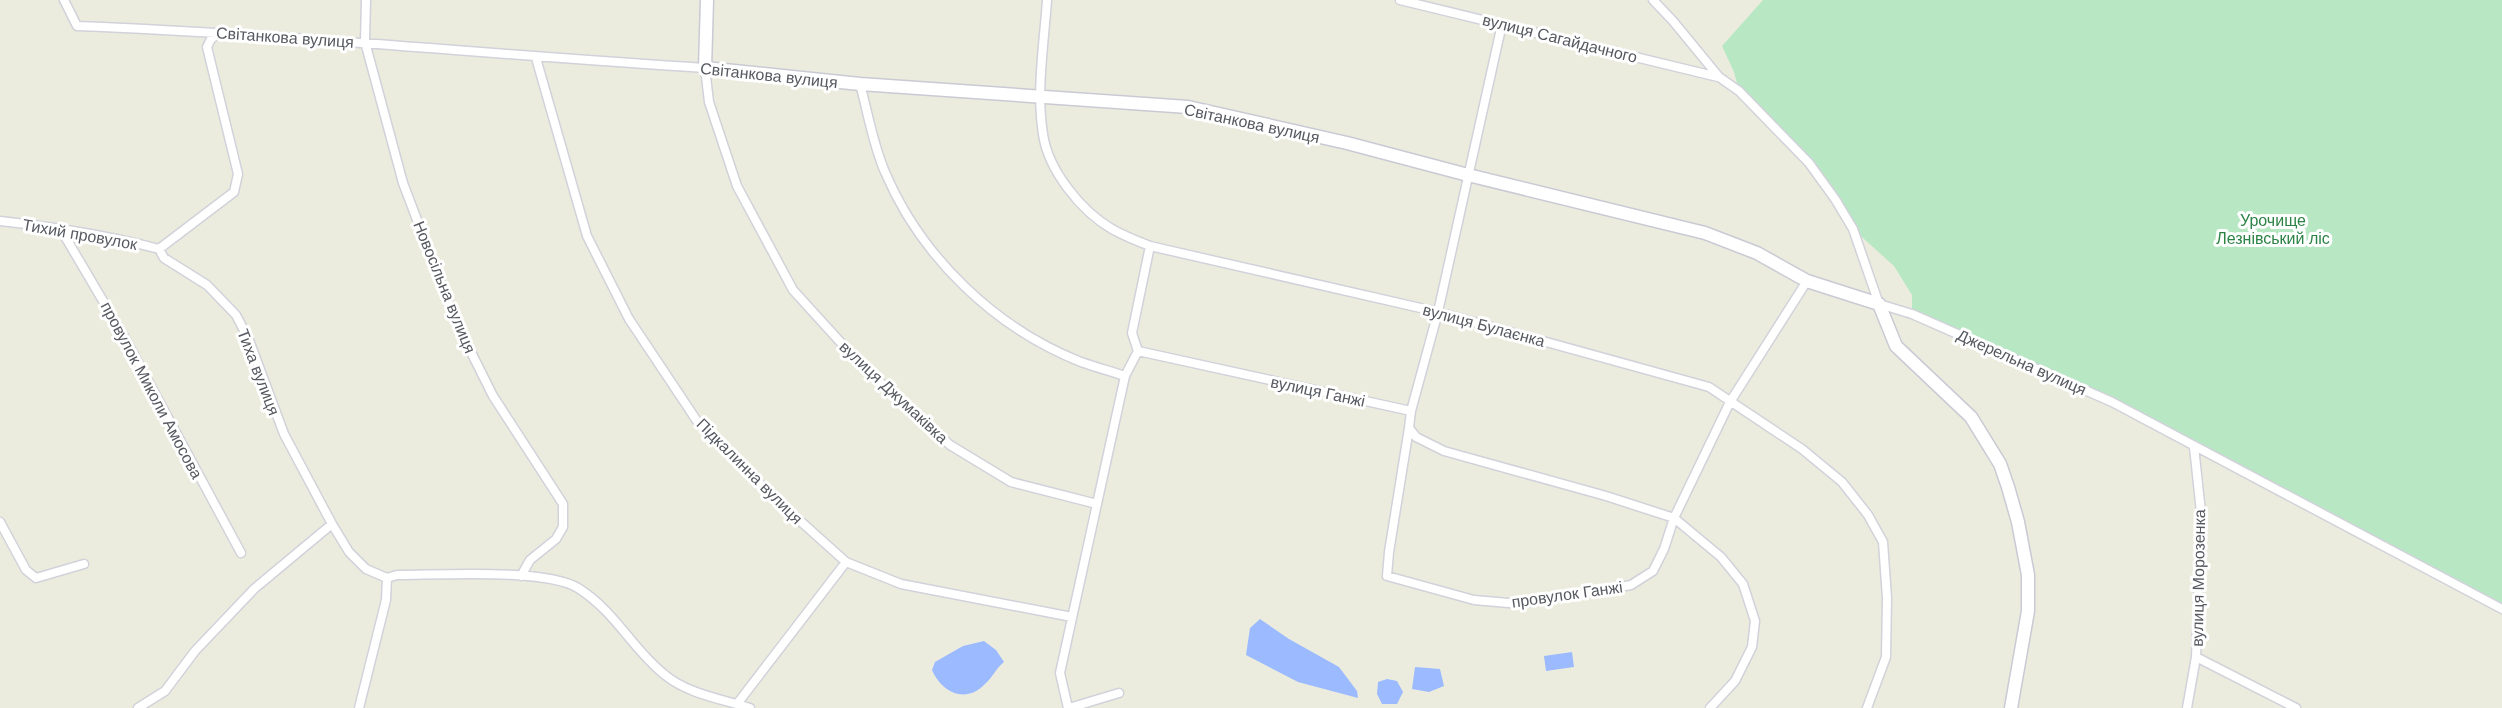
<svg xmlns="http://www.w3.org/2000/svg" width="2502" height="708" font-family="Arial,sans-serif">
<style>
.green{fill:#b7e7c3}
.water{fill:#9bbaff}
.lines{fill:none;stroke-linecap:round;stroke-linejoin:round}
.street-casing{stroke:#d1d2da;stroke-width:11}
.secondary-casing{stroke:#c9cad4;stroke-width:15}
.street{stroke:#fff;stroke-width:8}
.secondary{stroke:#fff;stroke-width:12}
.labels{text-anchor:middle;stroke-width:6;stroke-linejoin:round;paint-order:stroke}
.street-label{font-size:16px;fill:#575961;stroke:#fff}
.park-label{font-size:16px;fill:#2d8346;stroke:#fff}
</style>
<rect width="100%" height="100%" fill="#ececde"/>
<path class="green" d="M1763 0H2502V609L2112 402 1912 314V295L1894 266 1853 229 1809 163 1739 91 1734 72 1722 46Z"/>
<path class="water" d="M1260 619 1289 639 1339 667 1357 691 1358 698 1298 682 1246 655 1250 628Z
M984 641 996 650 1004 662C996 668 993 677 985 684 966 704 942 693 932 670L935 662 963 646Z
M1572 652 1574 667 1546 671 1544 656Z
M1415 667 1440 669 1444 686 1429 692 1412 689Z
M1387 679 1397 681 1403 692 1397 704H1382L1377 694 1378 682Z"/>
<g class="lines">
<g class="street-casing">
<path id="street" d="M64 0 77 26C287 34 495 55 705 68L709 102 737 186 793 290 863 367 950 445 1011 482 1097 504
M366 0 365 42 403 183 455 320 493 396 563 504V527L556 539 530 560 521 576
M1047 0C1044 44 1036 91 1043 134 1048 170 1081 211 1112 229 1124 236 1137 241 1150 246L1438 312 1709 387 1802 449 1842 482 1868 515 1883 542 1887 598 1886 657 1867 708
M1400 0 1718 77
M1653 0 1673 21 1719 77 1739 91 1809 163 1835 199 1853 229 1879 304 1912 314 2112 402 2502 609
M220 32 211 39 207 47 238 174 234 192 159 249 164 258 207 285 236 315 249 340 284 434 332 524 349 552 366 569 387 578
M536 58 587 236 629 319 697 421 769 493 846 562 901 584 1072 617
M860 84C868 113 873 145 885 172 921 257 995 328 1081 362 1095 367 1110 371 1125 376L1138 351 1411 411 1409 428 1416 437 1444 451 1606 496 1674 518 1721 557 1743 584 1755 621 1752 647 1735 681 1710 708
M0 221C54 227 106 235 159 249
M60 228 126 340 241 553
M1138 351 1132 333 1150 246
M1411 411 1438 312 1502 24
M1409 428 1389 552 1387 576 1474 600 1520 604 1631 585 1653 571 1664 549 1674 518 1730 402 1807 281
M0 522 26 570 36 578 84 564
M387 578 397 575C438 575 546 568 578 588 616 612 632 649 665 675 688 694 722 699 750 708
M2196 657 2296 708
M737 704 846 562
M138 708 165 691 195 651 254 589 332 524
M359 708 386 600 387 578
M1068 708 1060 673 1125 376
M1069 708 1119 693
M2187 708 2196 657 2200 553 2201 512 2194 447"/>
</g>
<g class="secondary-casing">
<path id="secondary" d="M707 0 705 68 860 84 1188 107 1347 143 1468 175 1705 233 1757 253 1807 281 1879 304 1896 346 1971 417 2000 464 2008 487 2018 522 2028 575V611L2011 708"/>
</g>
<use href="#street" class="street"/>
<use href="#secondary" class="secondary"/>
</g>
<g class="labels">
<g class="street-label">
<text transform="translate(285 37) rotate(4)" y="6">Світанкова вулиця</text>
<text transform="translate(1560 38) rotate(14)" y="6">вулиця Сагайдачного</text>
<text transform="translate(769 75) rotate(6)" y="6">Світанкова вулиця</text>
<text transform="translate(1252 123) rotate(12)" y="6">Світанкова вулиця</text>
<text transform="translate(80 234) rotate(10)" y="6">Тихий провулок</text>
<text transform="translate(445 287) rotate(68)" y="6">Новосільна вулиця</text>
<text transform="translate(1484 325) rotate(15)" y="6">вулиця Булаєнка</text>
<text transform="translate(2022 362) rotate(24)" y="6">Джерельна вулиця</text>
<text transform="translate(259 372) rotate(69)" y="6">Тиха вулиця</text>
<text transform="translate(152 390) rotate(62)" y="6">провулок Миколи Амосова</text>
<text transform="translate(1318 391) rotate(12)" y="6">вулиця Ганжі</text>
<text transform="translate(894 392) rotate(43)" y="6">вулиця Джумаківка</text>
<text transform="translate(750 471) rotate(45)" y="6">Підкалинна вулиця</text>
<text transform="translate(2198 578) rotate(-89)" y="6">вулиця Морозенка</text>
<text transform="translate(1567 594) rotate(-8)" y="6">провулок Ганжі</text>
</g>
<g class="park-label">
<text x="2273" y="226">Урочище<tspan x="2273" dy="18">Лезнівський ліс</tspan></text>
</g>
</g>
</svg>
